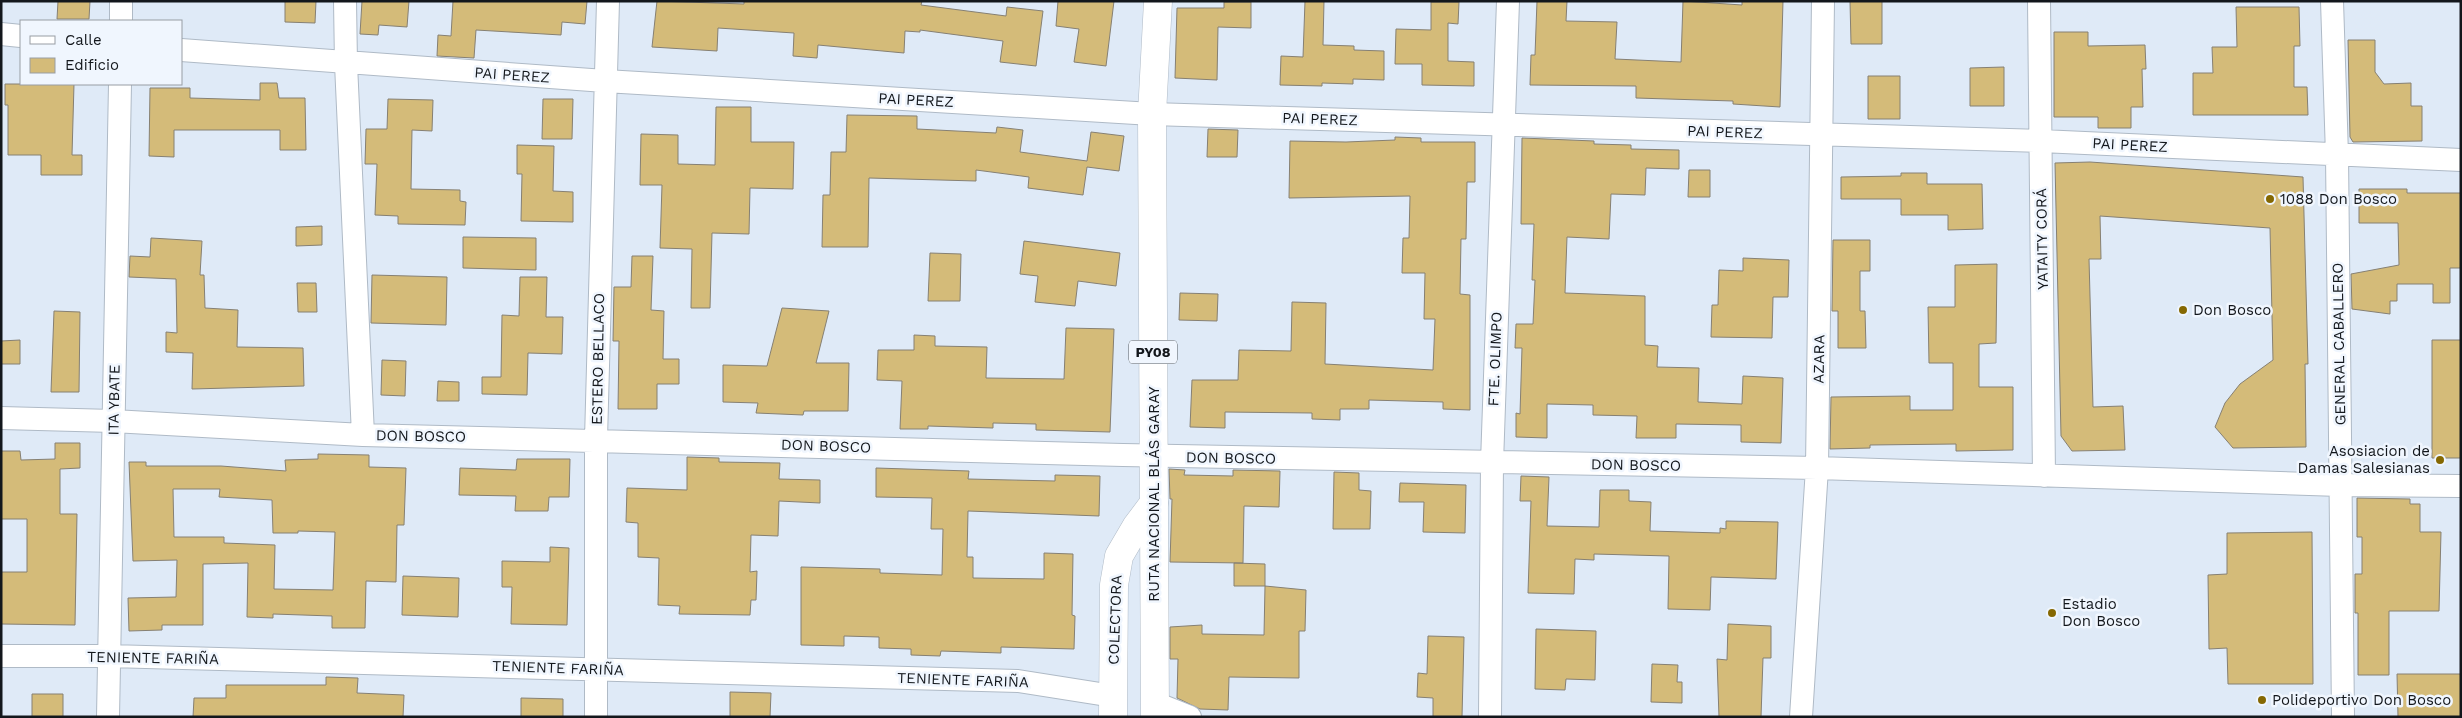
<svg xmlns="http://www.w3.org/2000/svg" width="2462" height="718" font-family="'Work Sans',sans-serif">
<style>
.building{fill:#d4bb79;stroke:#868073;fill-rule:evenodd}
.lines{fill:none;stroke-linecap:round;stroke-linejoin:round}
.street-casing{stroke:#afbac6;stroke-width:24}
.secondary-casing{stroke:#afbac6;stroke-width:29}
.highway-casing{stroke:#afbac6;stroke-width:29}
.street{stroke:#fff;stroke-width:22}
.secondary{stroke:#fff;stroke-width:28}
.highway{stroke:#fff;stroke-width:28}
.poi-dot{fill:#856802;stroke:#f0f6fe;stroke-width:2}
.labels{text-anchor:middle;stroke-width:5;stroke-linejoin:round;paint-order:stroke}
.shield{fill:#f0f6fe;stroke:#555a60;stroke-width:1}
.shield-label{font-size:14px;font-weight:bold;fill:#13171c}
.street-label{font-size:15px;fill:#13171c;stroke:#f0f6fe}
.poi-label{font-size:15px;fill:#13171c;stroke:#f0f6fe;text-anchor:start}
</style>
<rect width="100%" height="100%" fill="#dfeaf7"/>
<path class="building" d="M58 1H90L89 19H57Z
M285 1H316L315 23 285 22Z
M362 1H409L407 27 379 25 378 35 360 34Z
M453 1H587L585 24 562 22 561 35 476 30 474 58 437 56 438 35 451 36Z
M657 1 744 4V1H922L921 5 1006 16 1007 7 1043 11 1036 66 1000 62 1003 41 920 30V32L905 31 904 53 818 45 817 58 793 56 794 33 718 28 717 51 652 47Z
M1058 1H1114L1106 66 1074 62 1079 29 1056 26Z
M1305 1H1324L1323 45 1354 46V50L1384 51V80L1353 79V84L1322 83V86L1280 85 1281 56 1303 57Z
M1537 1H1567L1566 21 1617 22 1615 59 1681 62 1683 1 1742 5V1H1783L1780 107 1733 104V101L1636 98V86L1530 85 1531 55H1535Z
M1850 1H1882V44H1851Z
M1224 2H1251V28L1218 27 1217 80 1175 78 1177 8H1224Z
M1431 2H1459L1458 24 1448 23V61L1474 62V86L1422 85V64H1395L1396 29 1431 30Z
M2236 7H2299L2300 46H2294V87H2307L2308 115H2193V73H2213L2212 47H2237Z
M2054 32H2088V46L2145 45 2146 69H2142L2143 107H2131V128H2098V117H2054Z
M2348 40H2375V72L2384 84 2411 83V106H2422V141L2353 142 2350 137Z
M2004 67V106H1970V68Z
M1868 76H1900V119H1868Z
M260 83H277L279 98H305L306 150H280V130H174V157L149 156 150 88H190V98L260 100Z
M5 84H74L72 155H82V175H41V155H8V105H5Z
M388 99 433 100 432 131 412 130 411 189 460 190V201L466 202 465 225 398 224V216L375 215 377 164H365L366 129H387Z
M543 99H573L572 139H542Z
M716 107H751V142H794L793 189 750 188 749 234 712 233 710 308H691L692 249 660 248 662 185H640L641 134 678 135V164L715 165Z
M847 115 917 116V129L996 133 997 127 1023 130 1020 152 1087 161 1091 132 1124 136 1119 171 1087 167 1083 195 1028 188 1029 177 976 170V181L869 178 868 247H822L823 195H830L831 152H846Z
M1208 129 1238 130 1237 157H1207Z
M1395 137 1421 138V142H1475V182H1467L1466 239H1461L1460 294 1470 295V410L1443 409V402L1369 400V409H1340V420L1312 419V413L1225 412V428L1190 427 1192 380H1238L1239 350 1291 351 1292 302 1326 303 1325 364 1433 370 1435 319H1424L1425 273H1402L1403 238H1409L1410 196 1289 198 1290 141 1346 142 1395 140Z
M1522 138 1594 141V144L1631 145V149L1679 150V169L1646 168 1645 195 1611 194 1609 239 1567 237 1565 293 1645 296V345L1658 346 1657 367 1699 368 1698 402 1742 404 1743 376 1783 378 1781 443 1741 442V425L1676 424V438H1636L1637 416 1593 415V405L1547 404V438L1516 437V413L1520 414 1522 348H1515L1516 324H1533L1535 280H1532L1534 224H1521Z
M517 145 554 146 553 191 573 192V222L521 221 522 174H517Z
M2090 162 2303 177 2308 364H2305L2306 447 2233 448 2215 427 2225 403 2240 384 2273 360 2270 228 2100 216 2101 259H2089L2093 407 2123 406 2125 450 2072 451 2061 436 2055 163Z
M1689 170H1710V197H1688Z
M1901 173H1927V184H1982L1983 229 1948 230V215H1901V199H1841V177L1901 176Z
M2359 189H2407V193H2461V268H2450V303H2433V284H2397V301H2390V314L2352 309 2351 274 2399 265 2398 223H2359Z
M322 226V245L296 246V227Z
M463 237 536 238V270L463 268Z
M151 238 202 241 200 275H204L205 308 238 310 237 347 303 348 304 386 192 389 193 353 166 352V332L177 333 176 279 129 277 130 256 150 257Z
M1833 240H1870V271H1860V311H1865L1866 348H1838V311H1832Z
M1024 241 1120 253 1116 286 1078 281 1075 306 1035 302 1038 276 1020 274Z
M930 253 961 254 960 301H928Z
M632 256H653L651 310 664 311 663 359H679V384H657V409H618L619 341H613L614 287H631Z
M1743 258 1789 260 1788 297H1773L1772 338 1711 337 1712 305H1718L1719 270 1743 271Z
M1997 264 1996 343 1979 344V387H2013V450L1956 451V444L1870 445V448L1830 449 1831 397 1910 396V410H1953V363H1929L1928 307H1955V265Z
M372 275 447 277 446 325 371 323Z
M520 277H547L546 317H563L562 354 528 353 527 395 482 394V377H501L502 315 519 316Z
M297 283H316L317 312H298Z
M1180 293 1218 294 1217 321 1179 320Z
M782 308 829 311 816 363H849L848 411H804L803 415 756 413 758 403 723 402V365L767 366Z
M54 311 80 312 79 392H51Z
M1066 328 1114 329 1110 432 1036 430V424L993 423V428L928 426V429H900L902 381 877 380 878 350H914V335L935 336V346L987 347 986 378 1064 379Z
M20 340V364H1V341Z
M2432 340H2461V458H2432Z
M382 360 406 361 405 396 381 395Z
M438 381 459 382V401H437Z
M55 443H80V468L60 469V514H77L75 625 1 624V572H27V519H1V451H20L21 460 55 459Z
M318 454 369 455V467L406 468 404 525H397L396 582 366 581 365 628H332V616L273 614V618L247 617 248 563 203 564V625H162V630L129 631 128 598 176 597 177 560 133 561 129 462H146V466H221L286 471 285 460 318 459ZM173 489H220L219 497 272 500 273 533H298V531L335 532 333 590 274 589 275 545 224 543V537H174Z
M687 457 719 458V462L780 463 779 479 820 480V503L779 501 778 536 751 535 750 572 757 571 756 600H751L750 615 679 614 680 606 658 605 659 558 638 557V523L626 522 627 488 687 490Z
M517 459H570L569 497H549L548 511H515L516 496 459 495 460 468 516 470Z
M876 468 969 471 968 479 1055 481V475L1100 476 1099 516 968 511 967 557H973V578L1044 579V553L1073 554 1072 615 1075 616 1074 649 1001 647V653L941 651 940 656 911 655V649L879 648V637L844 636V646L801 645V567L880 569V573L942 575 943 529H931L932 498 876 497Z
M1169 469 1185 470 1184 475 1233 476V470L1280 471 1279 507 1244 506 1243 563 1170 562 1172 499H1170Z
M1334 472 1359 473V490L1371 491 1370 529H1333Z
M1521 476 1549 477 1547 526 1599 527 1600 490H1629V501L1651 502 1650 531 1720 533V528L1726 529V521L1778 522 1776 579 1711 577 1710 610 1668 609 1669 556 1594 554V560L1575 559 1574 594 1528 593 1531 501H1520Z
M1400 483 1466 485 1465 533 1423 532 1424 502H1399Z
M2357 498 2410 499V504H2420V532H2441L2439 611H2389V675H2358V613H2355V574H2362V537H2357Z
M2312 532 2313 684H2228L2227 648 2209 649 2208 575 2227 574V533Z
M550 547 569 548 567 625 511 624 512 587H502V561L550 562Z
M1234 563 1265 564V586H1234Z
M403 576 459 578 458 617 402 615Z
M1265 586 1306 590 1305 631H1299V678L1229 677 1228 710 1200 709 1177 698 1178 659H1170V627L1202 625V634L1264 635Z
M1728 624 1771 626V658H1763L1761 717H1719L1717 659 1727 660Z
M1536 629 1596 631 1595 680 1566 679 1565 690 1535 689Z
M1428 636 1464 637 1462 717H1433V698L1417 697 1418 673 1427 674Z
M1652 664 1678 665 1677 682H1682V703L1651 702Z
M2397 674H2461V717H2398Z
M326 677 358 678 357 693 404 695 403 717H193L194 698H226V685H326Z
M730 692 771 693 770 717H730Z
M32 694H63V717H32Z
M521 698 563 699V717H521Z"/>
<g class="lines">
<g class="street-casing">
<path id="street" d="M345 1 346 64 363 435
M2039 1 2044 476
M2332 1 2337 155 2343 717
M121 21V1
M1 34 21 36
M181 50 605 81 1152 114 2041 141 2461 160
M1 418 113 421 363 435 1123 455 1817 468 2340 485 2461 486
M1 656H109L1018 681 1113 696
M1155 703 1190 717
M108 717 120 84
M596 717V439L608 1
M1490 717 1492 463 1508 1
M1801 717 1817 468 1823 1"/>
</g>
<g class="secondary-casing">
<path id="secondary" d="M1113 717 1114 585 1119 556 1136 527 1154 503"/>
</g>
<g class="highway-casing">
<path id="highway" d="M1155 717 1152 114 1158 1"/>
</g>
<use href="#street" class="street"/>
<use href="#secondary" class="secondary"/>
<use href="#highway" class="highway"/>
</g>
<g class="poi-dot">
<circle cx="2270" cy="199" r="5"/>
<circle cx="2183" cy="310" r="5"/>
<circle cx="2440" cy="460" r="5"/>
<circle cx="2052" cy="613" r="5"/>
<circle cx="2262" cy="700" r="5"/>
</g>
<g class="labels">
<rect class="shield" x="1129" y="340.5" width="48" height="23" rx="4"/>
<g class="shield-label">
<text x="1153" y="357">PY08</text>
</g>
<g class="street-label">
<text transform="translate(512 75) rotate(4)" y="5">PAI PEREZ</text>
<text transform="translate(916 100) rotate(3)" y="5">PAI PEREZ</text>
<text transform="translate(1320 119) rotate(2)" y="5">PAI PEREZ</text>
<text transform="translate(1725 132) rotate(2)" y="5">PAI PEREZ</text>
<text transform="translate(2130 145) rotate(3)" y="5">PAI PEREZ</text>
<text transform="translate(2042 239) rotate(-91)" y="5">YATAITY CORÁ</text>
<text transform="translate(2339 344) rotate(-91)" y="5">GENERAL CABALLERO</text>
<text transform="translate(598 359) rotate(-89)" y="5">ESTERO BELLACO</text>
<text transform="translate(1495 359) rotate(-88)" y="5">FTE. OLIMPO</text>
<text transform="translate(1819 359) rotate(-89)" y="5">AZARA</text>
<text transform="translate(114 400) rotate(-89)" y="5">ITA YBATE</text>
<text transform="translate(421 436) rotate(1)" y="5">DON BOSCO</text>
<text transform="translate(826 446) rotate(2)" y="5">DON BOSCO</text>
<text transform="translate(1231 458) rotate(1)" y="5">DON BOSCO</text>
<text transform="translate(1636 465) rotate(1)" y="5">DON BOSCO</text>
<text transform="translate(1154 494) rotate(-90)" y="5">RUTA NACIONAL BLÁS GARAY</text>
<text transform="translate(1115 620) rotate(-88)" y="5">COLECTORA</text>
<text transform="translate(153 658) rotate(1)" y="5">TENIENTE FARIÑA</text>
<text transform="translate(558 668) rotate(2)" y="5">TENIENTE FARIÑA</text>
<text transform="translate(963 680) rotate(2)" y="5">TENIENTE FARIÑA</text>
</g>
<g class="poi-label">
<text x="2280" y="204">1088 Don Bosco</text>
<text x="2193" y="315">Don Bosco</text>
<text x="2430" y="456" text-anchor="end">Asosiacion de<tspan x="2430" dy="17">Damas Salesianas</tspan></text>
<text x="2062" y="609">Estadio<tspan x="2062" dy="17">Don Bosco</tspan></text>
<text x="2272" y="705">Polideportivo Don Bosco</text>
</g>
</g>
<rect width="2462" height="718" fill="none" stroke="#13171c" stroke-width="5"/>
<rect x="20" y="20" width="162" height="65" fill="#f0f6fe" stroke="#989da4"/>
<rect x="30" y="36" width="25" height="8" fill="#ffffff" stroke="#989da4"/>
<text x="65" y="45" font-size="15" fill="#13171c">Calle</text>
<rect x="30" y="58" width="25" height="15" fill="#d4bb79" stroke="#989da4"/>
<text x="65" y="70" font-size="15" fill="#13171c">Edificio</text>
</svg>
